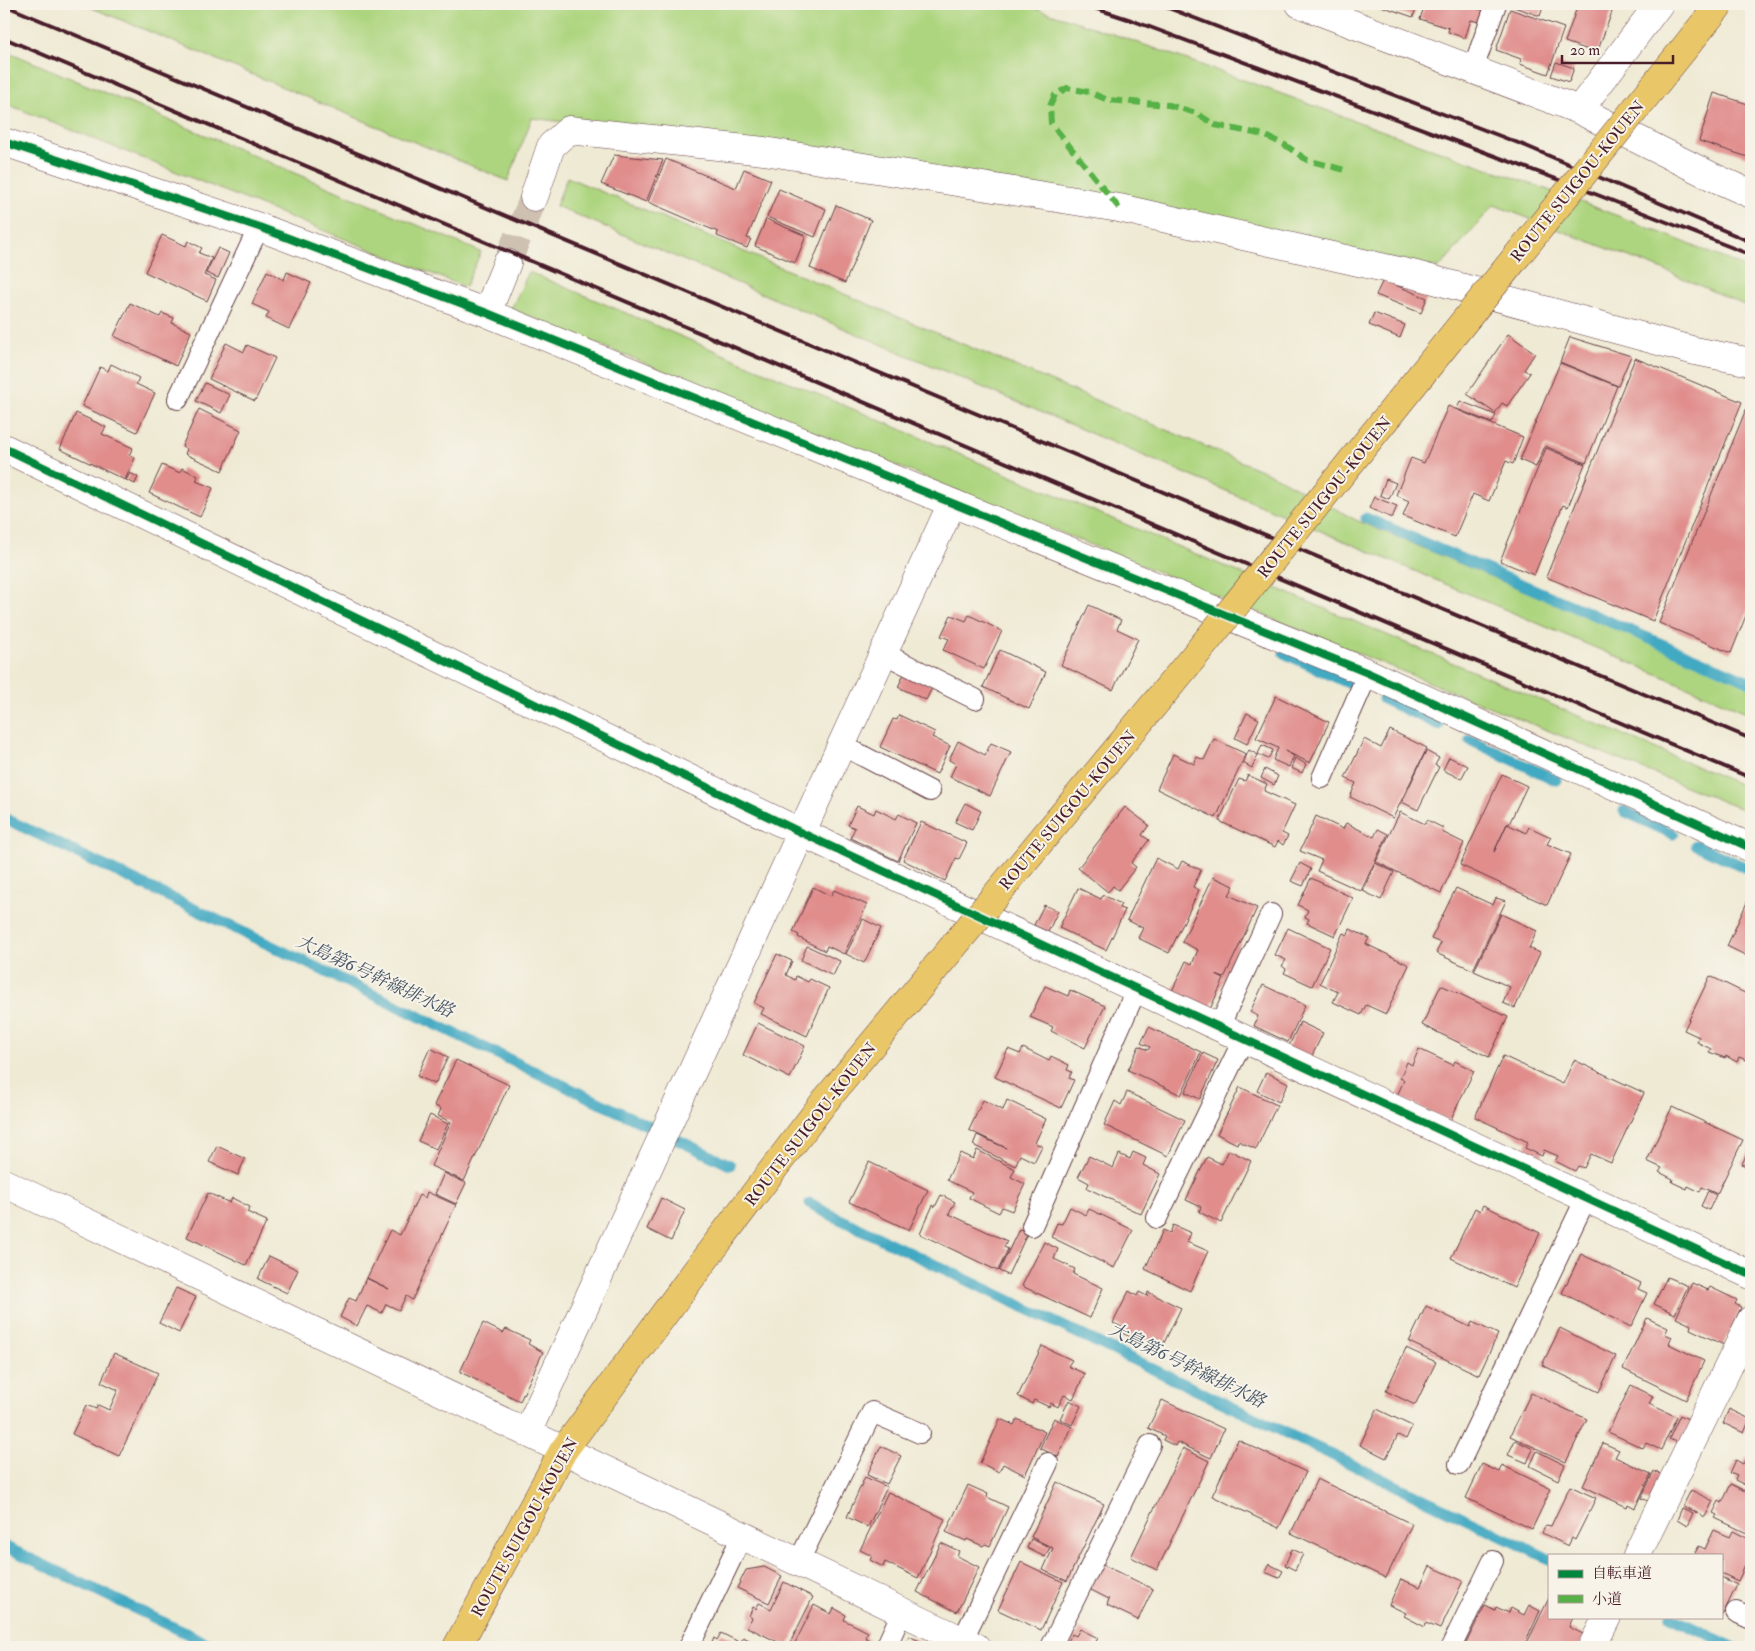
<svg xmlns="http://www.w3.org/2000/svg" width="1755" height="1651" font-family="'IM FELL Double Pica','Noto Serif JP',serif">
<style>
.green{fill:#add57f;stroke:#7c7a55}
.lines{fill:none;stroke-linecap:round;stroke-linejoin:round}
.stream{stroke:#42a9c2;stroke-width:11}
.building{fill:#e08d8c}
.minor-tunnel{stroke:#cec1b2;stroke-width:28;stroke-dasharray:28 14;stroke-linecap:butt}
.service-casing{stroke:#633d44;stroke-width:22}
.minor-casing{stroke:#633d44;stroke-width:29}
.primary-casing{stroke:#633d44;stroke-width:29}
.service{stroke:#fff;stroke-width:20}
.minor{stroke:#fff;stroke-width:28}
.primary{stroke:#e9c769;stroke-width:28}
.rail{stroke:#4a1f2b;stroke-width:4}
.primary-bridge-casing{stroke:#633d44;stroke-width:29;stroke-linecap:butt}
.primary-bridge{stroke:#e9c769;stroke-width:28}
.quiet{stroke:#57b146;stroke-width:6;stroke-dasharray:12 6;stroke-linecap:butt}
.cycleway-casing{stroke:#f7f3e8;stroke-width:11}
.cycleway{stroke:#00873e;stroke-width:8}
.labels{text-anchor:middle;stroke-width:4;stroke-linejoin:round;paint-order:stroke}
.street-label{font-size:16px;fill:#4a1f2b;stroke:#f7f3e8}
.water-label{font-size:18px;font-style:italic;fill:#475667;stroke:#f7f3e8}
</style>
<rect width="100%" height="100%" fill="#f7f3e8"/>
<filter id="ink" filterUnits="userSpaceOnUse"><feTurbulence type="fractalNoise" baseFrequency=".02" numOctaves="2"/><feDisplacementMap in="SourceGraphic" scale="10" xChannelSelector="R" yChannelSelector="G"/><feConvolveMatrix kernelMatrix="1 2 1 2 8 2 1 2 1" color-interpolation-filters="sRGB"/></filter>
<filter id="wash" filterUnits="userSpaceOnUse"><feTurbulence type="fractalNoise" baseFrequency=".0096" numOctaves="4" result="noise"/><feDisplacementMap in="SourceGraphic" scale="20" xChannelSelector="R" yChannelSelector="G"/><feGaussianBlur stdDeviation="1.12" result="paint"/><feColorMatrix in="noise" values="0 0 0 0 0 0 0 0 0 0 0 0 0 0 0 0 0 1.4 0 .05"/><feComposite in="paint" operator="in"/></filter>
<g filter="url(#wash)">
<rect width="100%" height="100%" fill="#efead4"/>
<path class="green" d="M83 4H1022C1148 44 1273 91 1397 136 1516 178 1636 220 1751 270V308L1666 271 1494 205 1439 268 973 174 532 118 508 181Z
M4 50 481 252 465 287 4 103Z
M567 177 1273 475 1356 520 1751 686V714L556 206Z
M529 272 1751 789V813L511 309Z"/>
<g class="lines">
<path class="stream" d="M1366 518 1751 682
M1284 653 1348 683
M1383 699 1439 725
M1470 740 1556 780
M1624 811 1673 834
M4 818 730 1165
M1696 845 1751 870
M810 1203 823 1211 1549 1559
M4 1546 215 1647
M1670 1617 1733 1647"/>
</g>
<g id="blocks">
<path class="building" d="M1375 4H1418L1413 17Z
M1425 4H1477L1475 8 1483 10 1479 22 1471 20 1465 38 1448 32 1449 28 1420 19Z
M1515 4H1544L1540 16 1514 7Z
M1578 4H1607L1606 6 1613 9 1597 53 1565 42Z
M1510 9 1564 28 1548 74 1520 64 1521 59 1496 50Z
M1556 62 1574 68 1569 82 1551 76Z
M1714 93 1751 105V158L1699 141Z
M614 155 663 160 646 202 601 184Z
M666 159 736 188 744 169 771 180 747 238 751 239 747 248 717 236 718 232 648 202Z
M779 189 826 209 815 237 767 217Z
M836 205 871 220 845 283 810 268Z
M766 219 806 236 795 263 755 246Z
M162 235 186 246 188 241 202 248 199 253 212 258 204 275 216 280 207 301 145 272Z
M218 248 229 253 218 278 206 273Z
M267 271 284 280 287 272 311 283 289 329 266 318 269 312 252 304Z
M1383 280 1427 298 1421 313 1376 295Z
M130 303 160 317 162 313 174 318 172 323 191 332 176 366 114 336Z
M1374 313 1405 325 1400 338 1369 325Z
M1508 334 1535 353 1524 370 1530 373 1507 406 1502 403 1495 413 1467 394Z
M1570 337 1631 356 1618 386 1560 362Z
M226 343 244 352 247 345 275 358 255 401 209 379Z
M1635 358 1742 402 1653 621 1546 577Z
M1560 363 1617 386 1586 463 1545 446 1536 467 1520 460Z
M111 364 139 378 136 384 155 393 137 432 82 406 100 367 108 371Z
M205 383 230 395 221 413 196 401Z
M1751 397V603L1731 653 1659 623Z
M1460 401 1496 415 1492 423 1457 409Z
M1448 406 1523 437 1513 464 1506 461 1489 501 1473 494 1455 537 1403 516 1409 501 1396 495 1411 458 1424 463Z
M199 409 241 430 222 471 185 454 187 449 182 446Z
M76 413 106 427 102 434 133 448 129 455 135 458 125 480 60 449Z
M1546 448 1585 464 1568 507 1563 505 1534 575 1500 561Z
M162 465 180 473 182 468 198 476 196 481 213 488 200 517 149 493Z
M130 473 138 477 135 484 126 480Z
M1386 479 1396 483 1389 499 1380 495Z
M1374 497 1397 506 1392 518 1369 508Z
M1089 605 1121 620 1117 629 1138 639 1113 690 1061 665Z
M951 615 966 621 969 615 1002 631 984 669 943 650 949 639 941 636Z
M1000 650 1046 672 1029 709 983 687Z
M905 672 933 686 926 700 898 687Z
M1276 696 1329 722 1310 763 1285 751 1294 756 1289 767 1273 760 1278 748 1256 738Z
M1247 713 1259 719 1247 744 1235 738Z
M899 715 935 732 932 737 950 746 937 774 880 747 893 719 897 720Z
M1390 730 1427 748 1393 818 1350 797 1356 783 1345 778 1364 739 1381 748Z
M1214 739 1246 754 1216 818 1157 789 1173 754 1194 764 1197 757 1204 760Z
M958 741 985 755 991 743 1011 752 990 796 950 777 956 764 949 760Z
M1262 745 1273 750 1268 759 1258 754Z
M1249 750 1258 755 1252 768 1243 763Z
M1426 751 1439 758 1435 765 1439 767 1418 810 1402 802Z
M1449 757 1468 766 1461 779 1443 770Z
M1295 758 1306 764 1302 773 1291 768Z
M1265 769 1278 776 1274 785 1261 778Z
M1502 774 1527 786 1509 824H1507L1494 852 1507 824 1526 833 1529 827 1551 837 1547 844 1571 854 1547 905 1460 865Z
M1248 775 1267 784 1264 791 1295 805 1282 833 1288 836 1283 845 1278 841 1275 847 1219 821 1239 779 1245 781Z
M965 803 981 811 972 830 955 822Z
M857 806 874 814 876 809 896 819 899 814 916 823 898 861 850 838 855 828 848 825Z
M1125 807 1149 825 1142 835 1149 840 1131 863 1136 867 1118 890 1113 886 1108 892 1078 868Z
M1400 812 1425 824 1427 820 1443 828 1442 832 1464 843 1441 893 1376 862Z
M1316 816 1343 829 1346 823 1374 837 1378 829 1388 834 1361 891 1317 871 1322 860 1300 851Z
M921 822 967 843 959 859 956 858 945 881 903 860Z
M1156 858 1178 869 1182 861 1201 870 1193 887 1199 890 1169 953 1138 938 1143 928 1127 920Z
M1300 863 1311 869 1303 886 1291 881Z
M1375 863 1394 872 1381 900 1363 891Z
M1213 877 1234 886 1229 895 1257 908 1224 978 1216 975 1224 979 1210 1009 1172 991 1186 961 1192 964 1198 950 1182 942Z
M1311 878 1353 898 1335 936 1307 923 1309 919 1305 917 1308 910 1298 905Z
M813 887 831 896 834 890 867 905 844 954 827 946 825 951 798 937 799 935 793 932Z
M1078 888 1101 899 1103 895 1121 904 1119 908 1125 910 1106 950 1059 928Z
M1456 888 1493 905 1496 898 1506 901 1473 970 1436 953 1441 943 1431 939Z
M1749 898 1751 900V958L1727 946Z
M1044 905 1058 911 1048 932 1034 925Z
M1501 914 1537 931 1529 948 1540 953 1515 1008 1503 1003 1510 987 1474 971Z
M863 919 881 928 864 963 846 954Z
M1288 928 1330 948 1312 986 1284 973 1286 969 1282 966 1286 960 1275 955Z
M1350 929 1369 938 1366 944 1409 965 1386 1014 1366 1005 1361 1015 1333 1002 1338 992 1320 983 1343 933 1348 935Z
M807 946 840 961 833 976 801 960Z
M777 954 792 961 786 975 795 980 796 976 808 982 810 979 829 988 807 1036 761 1014 764 1008 754 1003Z
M1710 976 1751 996V1062L1739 1057 1737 1062 1726 1056 1725 1058 1709 1052 1711 1049 1697 1042 1699 1037 1684 1030Z
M1263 985 1305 1005 1288 1042 1254 1026 1258 1016 1250 1012Z
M1441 985 1508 1017 1489 1057 1422 1025Z
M1045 986 1068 996 1070 990 1105 1006 1085 1048 1051 1031 1053 1027 1030 1017Z
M1300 1022 1323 1033 1311 1058 1288 1048Z
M758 1023 805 1046 790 1078 743 1055Z
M1149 1027 1201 1052 1181 1095 1128 1070 1139 1046 1148 1050 1150 1047 1141 1043Z
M430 1048 448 1057 435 1084 417 1076Z
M1023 1048 1049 1061 1051 1056 1069 1065 1067 1070 1072 1072 1069 1078 1074 1080 1061 1108 995 1077 1008 1049 1020 1054Z
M1419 1049 1453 1065 1455 1061 1474 1071 1450 1121 1397 1096 1404 1080 1400 1078 1407 1062 1412 1065Z
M1203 1053 1218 1060 1200 1099 1185 1092Z
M1503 1056 1563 1084 1574 1060 1644 1093 1611 1163 1591 1154 1584 1168 1578 1166 1575 1171 1555 1161 1558 1156 1544 1150 1542 1156 1525 1148 1528 1142 1475 1117Z
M456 1060 509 1085 464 1181 431 1166 451 1122 438 1116 441 1109 434 1105Z
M1266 1072 1288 1083 1279 1102 1257 1091Z
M1240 1087 1277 1105 1256 1149 1238 1141 1237 1144 1217 1134Z
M1127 1092 1185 1120 1168 1156 1104 1125 1115 1101 1121 1105Z
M983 1100 1003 1110 1007 1100 1046 1119 1035 1143 1042 1146 1034 1162 1020 1155 1015 1166 973 1145 977 1135 1006 1148 969 1130Z
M1672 1107 1743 1140 1717 1194 1702 1187 1700 1192 1688 1186 1687 1189 1672 1182 1673 1179 1659 1172 1662 1168 1647 1161Z
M430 1115 448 1124 436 1149 418 1141Z
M1751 1145V1169L1742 1164Z
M217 1146 245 1159 238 1175 209 1162Z
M977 1150 1015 1169 1011 1177 1025 1184 1012 1211 1002 1207 999 1213 969 1198 972 1192 947 1180 960 1153 973 1159Z
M1229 1150 1251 1161 1221 1223 1199 1212 1201 1207 1186 1200 1207 1157 1222 1164Z
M1133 1152 1146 1158 1143 1165 1160 1174 1141 1214 1087 1188 1089 1183 1078 1177 1089 1156 1113 1168 1119 1154 1130 1159Z
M869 1162 928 1190 909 1230 849 1202Z
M444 1173 466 1183 456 1204 435 1194Z
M1708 1191 1716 1195 1709 1210 1701 1206Z
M427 1192 456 1205 412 1300 406 1296 399 1310 386 1304 382 1313 367 1306 357 1326 340 1317 349 1298 356 1301 366 1278 389 1289 367 1278 390 1230 400 1235 419 1195 425 1198Z
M208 1193 230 1203 232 1198 250 1207 247 1212 267 1221 246 1265 187 1237Z
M941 1195 955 1202 949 1214 1007 1241 1004 1247 1008 1249 998 1271 920 1234 933 1205 935 1207Z
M661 1198 685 1210 671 1241 647 1229Z
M1483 1205 1540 1233 1514 1288 1451 1258 1475 1208 1480 1211Z
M1070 1207 1086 1215 1089 1209 1133 1230 1114 1268 1051 1237 1057 1223 1062 1224Z
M1173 1225 1191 1233 1187 1242 1208 1251 1190 1291 1145 1269 1163 1230 1170 1233Z
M1019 1229 1028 1232 1008 1275 999 1271Z
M1044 1242 1058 1249 1054 1259 1075 1269 1073 1274 1103 1288 1090 1318 1022 1286Z
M1581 1254 1641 1283 1638 1289 1647 1293 1631 1327 1562 1293Z
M269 1256 298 1270 287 1293 258 1279Z
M1667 1277 1688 1286 1675 1314 1654 1304Z
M1692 1283 1708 1290 1710 1287 1737 1300 1735 1304 1741 1307 1724 1345 1690 1329 1691 1325 1676 1318Z
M176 1288 196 1297 179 1333 159 1323Z
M1129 1291 1137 1296 1139 1292 1147 1296 1148 1292 1181 1308 1160 1351 1120 1332 1122 1327 1113 1323Z
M1426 1306 1470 1327 1472 1322 1498 1334 1479 1375 1409 1342Z
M1647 1318 1668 1328 1665 1334 1672 1337 1669 1344 1704 1361 1686 1400 1623 1369Z
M483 1323 503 1333 506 1329 530 1340 528 1344 543 1352 520 1401 460 1372Z
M1560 1328 1616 1356 1599 1392 1542 1365Z
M1042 1346 1072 1360 1068 1366 1085 1374 1073 1399 1064 1395 1058 1407 1051 1403 1049 1407 1034 1400 1032 1404 1018 1396Z
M1406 1348 1436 1362 1415 1405 1386 1391Z
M114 1353 158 1373 119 1456 72 1434 86 1405 96 1409 98 1405 109 1410 118 1390 101 1382Z
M1631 1385 1653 1396 1649 1404 1677 1417 1661 1450 1646 1443 1643 1448 1608 1432Z
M1531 1393 1587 1419 1566 1462 1510 1436Z
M1069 1400 1081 1406 1072 1425 1060 1419Z
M1162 1400 1224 1429 1211 1458 1177 1442 1175 1446 1163 1440 1165 1436 1148 1428Z
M1377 1409 1412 1426 1406 1439 1398 1435 1386 1458 1360 1445Z
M1729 1409 1750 1419 1744 1433 1723 1423Z
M1680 1415 1692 1421 1681 1444 1669 1439Z
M1054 1418 1072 1427 1058 1457 1040 1448Z
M1000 1419 1014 1425 1017 1419 1045 1432 1025 1475 1003 1464 999 1472 980 1463Z
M1238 1440 1306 1472 1279 1528 1212 1496Z
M1515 1440 1533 1449 1527 1463 1508 1455Z
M1603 1443 1619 1450 1615 1457 1651 1474 1635 1508 1628 1504 1627 1507 1583 1486Z
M881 1446 901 1456 887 1484 867 1475Z
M1183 1448 1209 1461 1157 1570 1131 1557Z
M1751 1448V1488L1735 1480 1737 1476 1730 1473 1736 1460 1743 1464Z
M1537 1451 1565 1465 1558 1480 1530 1466Z
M1482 1464 1499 1472 1502 1465 1551 1489 1532 1529 1466 1498Z
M1654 1471 1665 1477 1653 1503 1641 1498Z
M865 1477 887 1487 868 1527 847 1517Z
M1317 1479 1412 1524 1386 1578 1291 1533Z
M1057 1482 1104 1504 1067 1581 1043 1570 1053 1548 1031 1537Z
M1731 1484 1751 1494V1535L1715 1518 1717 1515 1713 1513 1719 1501 1722 1503Z
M968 1485 988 1494 987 1497 1008 1507 990 1546 985 1544 983 1546 967 1539 966 1541 946 1532Z
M1570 1486 1596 1498 1575 1540 1572 1538 1568 1546 1542 1533 1546 1525 1551 1526Z
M1691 1490 1713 1501 1705 1517 1683 1506Z
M888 1492 945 1519 918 1578 885 1562 883 1567 870 1560 872 1556 860 1550Z
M1682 1508 1693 1513 1687 1526 1677 1520Z
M1714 1530 1730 1537 1733 1531 1751 1540V1553L1738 1581 1721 1573V1555H1694L1699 1546 1705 1549Z
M1031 1539 1050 1547 1045 1557 1027 1548Z
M941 1543 959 1551 957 1556 979 1567 957 1612 917 1592Z
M1292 1549 1303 1554 1295 1570 1285 1565Z
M1021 1562 1063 1582 1041 1630 998 1610Z
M1101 1564 1153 1589 1138 1620 1107 1605 1109 1599 1089 1589Z
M1269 1564 1283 1571 1279 1578 1265 1572Z
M1430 1566 1463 1581 1440 1629 1426 1623 1425 1627 1404 1616 1406 1613 1389 1605 1401 1579 1420 1587Z
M764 1567 782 1576 769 1603 737 1588 746 1570Z
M1721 1577 1737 1585 1721 1618Z
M784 1582 813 1597 788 1647 747 1627 752 1618 749 1616 753 1607 756 1609 759 1603 771 1609Z
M1549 1598V1617H1573L1569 1627 1585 1635 1579 1647H1525Z
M814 1605 831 1614 834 1608 846 1615 844 1620 868 1632 865 1637 869 1640 866 1647H793Z
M1485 1605 1495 1610 1496 1607 1509 1613 1511 1608 1524 1615 1529 1605 1540 1611 1523 1647H1464Z
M1080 1629 1098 1638 1094 1645 1100 1647H1065L1072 1634 1076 1636Z
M721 1633 741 1643 743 1637 762 1646 761 1647H710L714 1638 717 1640Z
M909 1636 932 1647H904Z"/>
</g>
</g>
<g filter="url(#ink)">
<use href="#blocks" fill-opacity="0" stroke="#633d44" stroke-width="1"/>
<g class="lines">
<path class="minor-tunnel" d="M507 263 534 197"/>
<g class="service-casing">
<path id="service" d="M1473 69 1496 4
M178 399 259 227
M883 653 975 699
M840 744 930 791
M1322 778 1368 673
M1219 1027 1271 914
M1157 1218 1244 1038
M1032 1226 1137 988
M1459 1464 1586 1198
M798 1563 872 1412 920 1433
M1736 1612 1751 1619
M962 1641 1048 1463
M689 1647 742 1536
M886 1647 902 1612
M1051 1647 1150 1445
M1451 1647 1493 1561"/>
</g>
<g class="minor-casing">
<path id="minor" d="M1300 4 1579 110 1659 4
M1579 110 1713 177 1751 194
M4 142 259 227 487 313 1368 673 1751 848
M534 197 551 146 569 130 764 151 1119 208 1416 275 1695 351 1751 362
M487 313 507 263
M4 448 800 832 1751 1275
M4 1183 976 1647
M527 1433 952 503
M1637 1555 1751 1320
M1592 1647 1607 1617"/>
</g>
<g class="primary-casing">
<path id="primary" d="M457 1647 563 1451 705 1259 825 1101"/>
</g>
<use href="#service" class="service"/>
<use href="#minor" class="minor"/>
<use href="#primary" class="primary"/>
<path class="rail" d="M1082 4 1131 20 1567 183 1751 255
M1158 4 1526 146 1751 242
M4 5 1751 739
M4 38 1751 778"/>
<g class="primary-bridge-casing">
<path id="primary-bridge" d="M825 1101 1201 648 1720 4"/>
</g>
<use href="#primary-bridge" class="primary-bridge"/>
<path class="quiet" d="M1119 208 1051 123 1050 106 1055 95 1067 88 1089 92 1108 100 1169 105 1196 113 1215 125 1264 135 1285 145 1307 160 1345 170"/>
<g class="cycleway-casing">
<path id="cycleway" d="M4 142 259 227 487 313 1368 673 1751 848
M4 448 800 832 1751 1275"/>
</g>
<use href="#cycleway" class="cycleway"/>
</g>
</g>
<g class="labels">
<g class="street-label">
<text transform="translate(1577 181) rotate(-51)" y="6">ROUTE SUIGOU-KOUEN</text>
<text transform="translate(1324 497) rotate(-51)" y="6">ROUTE SUIGOU-KOUEN</text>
<text transform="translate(1067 810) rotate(-50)" y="6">ROUTE SUIGOU-KOUEN</text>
<text transform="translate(810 1124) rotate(-52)" y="6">ROUTE SUIGOU-KOUEN</text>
<text transform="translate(524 1527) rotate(-61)" y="6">ROUTE SUIGOU-KOUEN</text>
</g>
<g class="water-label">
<text transform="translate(375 976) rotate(25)" y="6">大島第6号幹線排水路</text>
<text transform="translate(1187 1365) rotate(26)" y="6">大島第6号幹線排水路</text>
</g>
</g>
<rect width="1755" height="1651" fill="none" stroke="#f7f3e8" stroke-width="20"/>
<rect x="1548" y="1554" width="175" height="65" fill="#f7f3e8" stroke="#b29e9c"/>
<rect x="1558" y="1570" width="25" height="8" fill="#00873e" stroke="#b29e9c"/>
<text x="1592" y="1578" font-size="15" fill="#4a1f2b">自転車道</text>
<rect x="1558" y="1595" width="25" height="8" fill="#57b146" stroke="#b29e9c"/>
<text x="1592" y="1604" font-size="15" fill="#4a1f2b">小道</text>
<path d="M1562 55v8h111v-8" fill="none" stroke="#4a1f2b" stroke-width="2.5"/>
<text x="1570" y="55" font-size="15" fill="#4a1f2b" stroke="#f7f3e8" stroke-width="4" paint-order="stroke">20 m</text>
</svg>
